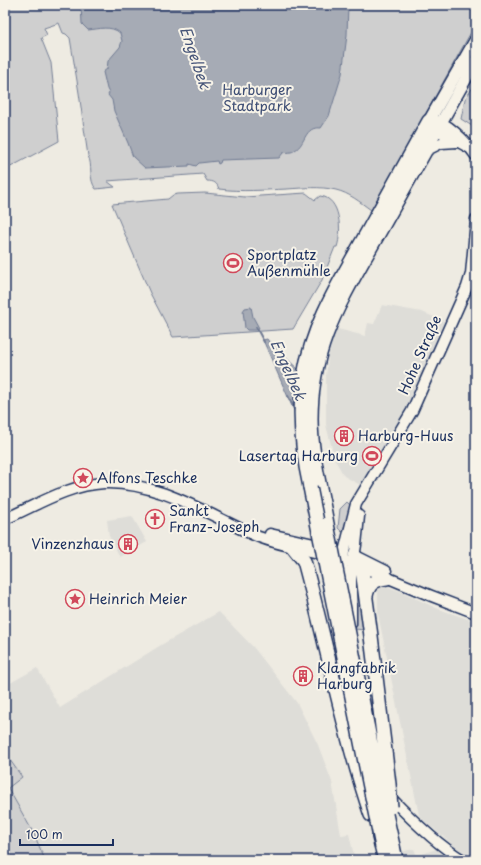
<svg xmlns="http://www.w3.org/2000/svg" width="481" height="865" font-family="'Playpen Sans',sans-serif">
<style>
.built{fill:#deddd8}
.green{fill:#cfcfcf;stroke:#757f96}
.water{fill:#a6abb5;stroke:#6e7992}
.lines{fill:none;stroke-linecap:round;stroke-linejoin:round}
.stream{stroke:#6e7992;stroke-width:2}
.secondary-casing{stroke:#1b2f5e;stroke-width:13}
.primary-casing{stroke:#1b2f5e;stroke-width:14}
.highway-casing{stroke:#1b2f5e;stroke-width:16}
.secondary{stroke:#f7f3e8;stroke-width:10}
.primary{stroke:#f7f3e8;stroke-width:11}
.highway{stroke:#f7f3e8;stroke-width:13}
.highway-bridge-casing{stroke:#1b2f5e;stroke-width:16;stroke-linecap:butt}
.highway-bridge{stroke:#f7f3e8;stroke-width:13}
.labels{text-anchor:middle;stroke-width:4;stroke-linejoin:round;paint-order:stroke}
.park-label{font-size:14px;fill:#3f4f75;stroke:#f7f3e8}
.poi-label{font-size:14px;fill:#1b2f5e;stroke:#f7f3e8;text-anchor:start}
.street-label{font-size:14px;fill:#1b2f5e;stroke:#f7f3e8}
.water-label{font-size:15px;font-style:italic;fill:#455478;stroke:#f7f3e8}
</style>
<rect width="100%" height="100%" fill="#eeebe2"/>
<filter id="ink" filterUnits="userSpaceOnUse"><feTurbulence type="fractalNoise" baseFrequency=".025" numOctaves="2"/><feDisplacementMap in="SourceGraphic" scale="8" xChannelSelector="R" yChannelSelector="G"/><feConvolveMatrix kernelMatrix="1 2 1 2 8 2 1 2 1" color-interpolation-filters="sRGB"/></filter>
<g filter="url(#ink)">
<path class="built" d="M382 305 422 312 444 321 403 417 362 486 344 476 335 460 326 425V376L329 348 334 328 365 336 368 323 374 324Z
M132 516 147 542 120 557 109 536 107 520Z
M386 586 402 592 436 608 476 622V857L467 854 458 849 423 820 419 815 378 614V590L380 587Z
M219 612 254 648 297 703 318 745 332 782 341 835 349 834 355 860H45L34 834 8 788 22 777 5 753V686L37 668 60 708 161 645Z
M414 849 417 856 436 849 439 852 443 860H360Z"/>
<path class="green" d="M5 5H476V23L380 196 371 210C360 202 349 193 336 190 320 186 303 188 287 189 264 190 241 192 219 189 217 183 214 181 207 181L203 174 107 181 115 187 96 189C88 180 93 164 88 156L79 93 70 38 66 34 63 33 59 23 44 28 47 35 41 38 51 63 59 141 5 170Z
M476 83V131L472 126 461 119 465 99Z
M205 193 245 197 306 193 315 200 320 196C341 198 342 232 337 247H335L322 280 293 329 173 337 150 293 112 204 168 199 173 195 178 194Z
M347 502 352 507 342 532 338 528 340 509Z
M355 589H361L365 630 355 629Z
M5 753 22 777 8 788 34 834 45 860H5Z"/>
<path class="water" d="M81 5H348L347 35 342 74 329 116 321 128C304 126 306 144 295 150 292 153 287 152 283 153L279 158 221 160 220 163 218 164 217 161 199 163 196 166 189 164V166L145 168 133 157 128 143 114 111 112 100 108 95 109 93 107 89 103 72 107 69 108 61 120 47 122 41 120 33C111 25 99 29 88 30L82 24Z
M251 307 253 317 259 328 256 330H247L245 328 243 311 245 308Z
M267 339 270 343 280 345 286 358 300 371 295 413 263 340Z"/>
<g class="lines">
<path class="stream" d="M256 327 264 342
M288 396 294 408"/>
<g class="secondary-casing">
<path id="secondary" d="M470 148 437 130 432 126 429 121C444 117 468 144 476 156
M425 151 441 143 457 142
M5 519C37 505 68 485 104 483 157 481 207 514 254 535 282 547 315 550 344 560 358 564 372 571 386 577 416 590 446 602 476 613
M270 534 327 547
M354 555 386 571
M341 579 344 552 356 504 412 411 467 287 471 274 476 219
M351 624V576L356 545 359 516
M389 796C410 818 437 845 463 860"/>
</g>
<g class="primary-casing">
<path id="primary" d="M429 121 476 39
M425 151 476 61"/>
</g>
<g class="highway-casing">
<path id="highway" d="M310 487C302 451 298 413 304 376 312 326 339 283 363 240 385 200 407 160 429 121
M327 524C321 489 311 454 311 419 311 351 336 309 368 252 387 218 406 185 425 151
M292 546 304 561C327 645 343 732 371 815
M355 556 361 566 363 577 371 636
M366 596C368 584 375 579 387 578
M379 837 385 860
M393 846 396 860"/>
</g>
<use href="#secondary" class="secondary"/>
<use href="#primary" class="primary"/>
<use href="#highway" class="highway"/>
<g class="highway-bridge-casing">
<path id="highway-bridge" d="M310 487 382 847
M327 524 376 769 393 846
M371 636 389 784 391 807"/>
</g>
<use href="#highway-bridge" class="highway-bridge"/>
</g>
</g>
<defs>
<g id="stadium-ring" transform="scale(1)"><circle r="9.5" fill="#f7f3e8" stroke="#d1495b" stroke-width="1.5"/><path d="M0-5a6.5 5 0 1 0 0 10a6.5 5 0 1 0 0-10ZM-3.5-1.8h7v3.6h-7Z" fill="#d1495b"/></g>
<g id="building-ring" transform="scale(1)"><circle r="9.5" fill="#f7f3e8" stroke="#d1495b" stroke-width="1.5"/><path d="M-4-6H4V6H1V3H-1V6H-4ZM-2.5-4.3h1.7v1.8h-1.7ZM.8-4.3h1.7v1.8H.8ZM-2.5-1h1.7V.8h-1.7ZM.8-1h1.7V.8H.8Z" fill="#d1495b"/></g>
<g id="sight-ring" transform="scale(1)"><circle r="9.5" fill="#f7f3e8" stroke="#d1495b" stroke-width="1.5"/><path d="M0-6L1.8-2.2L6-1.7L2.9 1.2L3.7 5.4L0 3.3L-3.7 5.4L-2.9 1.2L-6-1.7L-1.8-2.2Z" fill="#d1495b"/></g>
<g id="church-ring" transform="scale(1)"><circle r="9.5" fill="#f7f3e8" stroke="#d1495b" stroke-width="1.5"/><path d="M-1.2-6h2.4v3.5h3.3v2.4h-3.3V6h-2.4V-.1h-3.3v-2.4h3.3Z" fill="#d1495b"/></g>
</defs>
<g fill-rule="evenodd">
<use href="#stadium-ring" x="233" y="263"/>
<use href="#building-ring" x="344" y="436"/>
<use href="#stadium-ring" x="372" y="456"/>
<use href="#sight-ring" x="83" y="478"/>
<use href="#church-ring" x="155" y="519"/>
<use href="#building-ring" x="128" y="544"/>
<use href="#sight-ring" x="75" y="599"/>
<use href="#building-ring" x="303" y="676"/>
</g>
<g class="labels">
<g class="park-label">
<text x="257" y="95">Harburger<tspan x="257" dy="16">Stadtpark</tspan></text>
</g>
<g class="poi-label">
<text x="247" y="260">Sportplatz<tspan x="247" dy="16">Außenmühle</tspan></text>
<text x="358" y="441">Harburg-Huus</text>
<text x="358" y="461" text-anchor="end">Lasertag Harburg</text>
<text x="97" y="483">Alfons Teschke</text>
<text x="169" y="516">Sankt<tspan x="169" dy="16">Franz-Joseph</tspan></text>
<text x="114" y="549" text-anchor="end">Vinzenzhaus</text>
<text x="89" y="604">Heinrich Meier</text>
<text x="317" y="673">Klangfabrik<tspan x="317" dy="16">Harburg</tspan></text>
</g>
<g class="street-label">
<text transform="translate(420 355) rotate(-66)" y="5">Hohe Straße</text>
</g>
<g class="water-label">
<text transform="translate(195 58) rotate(71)" y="5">Engelbek</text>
<text transform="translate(288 370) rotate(66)" y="5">Engelbek</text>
</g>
</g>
<rect width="481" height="865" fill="none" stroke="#f7f3e8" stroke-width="20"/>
<rect x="10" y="10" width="461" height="845" fill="none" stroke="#1b2f5e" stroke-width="1.5" filter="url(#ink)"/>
<path d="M20 839v6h93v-6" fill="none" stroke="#1b2f5e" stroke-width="2"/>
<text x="26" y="839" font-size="12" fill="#1b2f5e" stroke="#f7f3e8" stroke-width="3" paint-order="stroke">100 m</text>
</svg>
